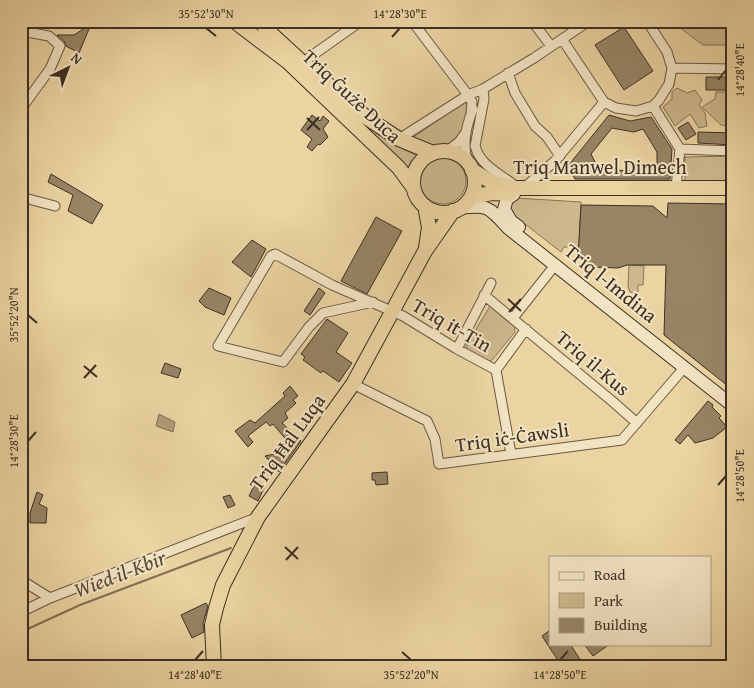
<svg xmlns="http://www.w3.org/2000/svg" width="754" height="688" font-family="'Gentium Book Plus',serif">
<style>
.green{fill:#cdb88d;stroke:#857458}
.water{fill:#b09c77;stroke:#827056}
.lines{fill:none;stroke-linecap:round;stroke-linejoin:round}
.stream{stroke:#827056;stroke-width:2}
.building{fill:#978566;stroke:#3d2f24;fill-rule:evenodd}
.minor-casing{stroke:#685844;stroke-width:11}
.secondary-casing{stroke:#3d2f24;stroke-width:14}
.trunk-casing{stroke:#3d2f24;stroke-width:16}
.minor{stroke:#f2e3c3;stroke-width:9}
.secondary{stroke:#f2e3c3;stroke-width:12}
.trunk{stroke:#ebd4a2;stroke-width:14}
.ticks{fill:none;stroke:#3d2f24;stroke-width:2}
.labels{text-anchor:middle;stroke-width:4;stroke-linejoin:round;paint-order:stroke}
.street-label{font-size:20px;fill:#3d2f24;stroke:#f2e3c3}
.water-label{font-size:21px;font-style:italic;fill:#5a4a39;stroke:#f2e3c3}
.neatline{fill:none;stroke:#3d2f24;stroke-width:2}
.ticks-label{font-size:12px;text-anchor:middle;fill:#3d2f24}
</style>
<rect width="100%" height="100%" fill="#ebd4a2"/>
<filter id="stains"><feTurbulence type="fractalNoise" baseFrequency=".004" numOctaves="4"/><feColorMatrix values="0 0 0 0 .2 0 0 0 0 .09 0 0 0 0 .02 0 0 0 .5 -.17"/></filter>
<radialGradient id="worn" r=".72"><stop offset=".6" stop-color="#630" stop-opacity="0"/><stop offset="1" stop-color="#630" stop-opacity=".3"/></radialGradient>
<path class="green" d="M671 21H733V45H703Z
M677 88 687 93 695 90 702 100 699 105 705 113 707 126 699 128 690 114 675 126 663 107 672 99V92Z
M716 92H730V126L721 125 702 107 715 99Z
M468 100 463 133 449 145 434 147 412 138Z
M378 132 403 149 418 156 412 163 409 171 374 136Z
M733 156V184H685V157Z
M420 181a23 23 0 1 1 46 0a23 23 0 1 1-46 0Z
M516 198 581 202 579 247H564L561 252 512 214 509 207Z
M629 265 644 266 643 285H638V293L630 292 628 287Z
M490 306 514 325 515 332 492 360 488 362 468 350 466 346Z"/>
<path class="water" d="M159 414 175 422 173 432 156 426Z"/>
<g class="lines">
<path class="stream" d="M21 632 80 605 231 548"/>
</g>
<path class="building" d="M91 24 79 53 66 46 64 41 57 35H74Z
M624 27 653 71 624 90 595 45Z
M706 77H733V90H706Z
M312 115 320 121 323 116 329 121 323 129 328 137 320 145 318 144 312 151 307 147 312 139 301 130Z
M609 115 630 121 651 117 672 149 670 179H575L568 166ZM612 128 634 132 643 129 657 152V171L599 170 591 154Z
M688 122 696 134 686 140 678 128Z
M698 132 733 133V145L698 143Z
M51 174 103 205 92 224 68 211 73 195 48 182Z
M668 203 733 204V390L664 335 666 265H627L618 268 590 267 578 258 581 205 653 206 667 218Z
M376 217 402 231 367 294 341 281Z
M252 240 266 249 251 277 232 262Z
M209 288 231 298 224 315 205 307 199 301Z
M319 288 325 293 310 315 304 311Z
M327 319 348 333 336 352 352 363 339 382 323 371 321 373 303 360 305 357 301 354Z
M165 363 181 369 178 378 161 373Z
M290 386 298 396 293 400 296 403 285 413 288 418 282 423 301 441 279 472 265 456 279 453 289 443 273 424 270 426 266 422 248 436 253 442 248 447 235 431 250 420 255 423 285 396 283 393Z
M708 401 713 405 712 407 721 416 719 418 727 427 713 438 695 443 688 435 680 444 675 440Z
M387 472 388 484 376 485 375 480H372V473Z
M259 482 265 486 258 501 249 496 255 484Z
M37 492 43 495 39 504 47 508 46 523H30V513Z
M230 495 235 505 228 508 223 497Z
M206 603 208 606 203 623 204 632 192 638 181 615Z
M550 630V644H570L585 667H573L568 661 561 665 542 636Z
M584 644H610L593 656Z"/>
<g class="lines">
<g class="minor-casing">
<path id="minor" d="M412 21 468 95 472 102 471 114
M532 21 551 46
M21 31 49 36 60 46 50 69 21 109
M562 39 604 102 616 108 636 111 653 106 659 100 669 84 672 68 667 52 647 21
M304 64 310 57 361 21
M672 68 733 69
M508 73 515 93 535 126 547 137 560 156
M483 89 484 99 475 146C481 167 500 173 515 186
M653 106 680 149 676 187
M399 139 468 95 483 89 534 58 589 21
M680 149 733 151
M447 151 459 142 466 132
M468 163C462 146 466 126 473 109
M525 187 555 161 604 102
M21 197 55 206
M484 295 612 401 637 423
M373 302 323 313 309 327 283 362 218 346 271 256 275 254 332 285 403 316 457 349 496 370 511 454
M513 318 556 264
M457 349 491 283
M496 370 526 329
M353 384 427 421 435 439 439 464 622 440 684 368
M21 580 50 598
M21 612 50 598 258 517"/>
</g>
<g class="secondary-casing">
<path id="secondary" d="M514 194 507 199 504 209 511 221 519 227
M459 208C488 204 489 207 508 228L733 406"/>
</g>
<g class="trunk-casing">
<path id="trunk" d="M234 21 288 62 399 168 413 187
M260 21 267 30 304 64 367 118 399 139 433 153
M413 182a31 31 0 1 1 62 0a31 31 0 1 1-62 0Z
M472 170 493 183 516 188H733
M471 197 492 193 510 194
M425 206 429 227 426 248
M214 667 212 625 216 608 223 585 258 517 353 384 425 251 453 211"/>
</g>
<use href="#minor" class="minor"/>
<use href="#secondary" class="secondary"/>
<use href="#trunk" class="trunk"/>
</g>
<path class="ticks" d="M206 28 216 36M392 37 400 28M718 80 726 70M307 118 320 130M307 130 319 117M508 299 521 311M509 312 521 299M28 315 37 323M84 366 97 377M84 378 96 365M28 441 36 432M718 485 726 476M285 547 298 559M286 560 298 547M402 652 411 660M195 660 203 651M560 660 568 651"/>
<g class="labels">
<g class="street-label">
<text transform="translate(352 96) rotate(43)" y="7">Triq Ġużè Duca</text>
<text x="600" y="174">Triq Manwel Dimech</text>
<text transform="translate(611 283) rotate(39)" y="7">Triq l-Imdina</text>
<text transform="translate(452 325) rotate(30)" y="7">Triq it-Tin</text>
<text transform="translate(593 363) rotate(40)" y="7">Triq il-Kus</text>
<text transform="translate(512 437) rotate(-8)" y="7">Triq iċ-Ċawsli</text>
<text transform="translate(287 442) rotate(-54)" y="7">Triq Ħal Luqa</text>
</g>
<g class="water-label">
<text transform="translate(120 574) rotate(-21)" y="7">Wied il-Kbir</text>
</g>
</g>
<rect width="754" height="688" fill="none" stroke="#ebd4a2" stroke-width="55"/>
<rect x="549" y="556" width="162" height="90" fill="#f2e3c3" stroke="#aa9b83"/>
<rect x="559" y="572" width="25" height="8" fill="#f2e3c3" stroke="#aa9b83"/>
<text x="594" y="580" font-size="15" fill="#3d2f24">Road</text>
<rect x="559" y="593" width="25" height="15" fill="#cdb88d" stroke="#aa9b83"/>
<text x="594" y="606" font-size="15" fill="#3d2f24">Park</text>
<rect x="559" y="618" width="25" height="15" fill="#978566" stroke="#aa9b83"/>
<text x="594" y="630" font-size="15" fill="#3d2f24">Building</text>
<g transform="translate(68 68) rotate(42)" stroke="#f2e3c3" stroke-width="4" paint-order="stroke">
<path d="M0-4L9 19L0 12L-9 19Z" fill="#3d2f24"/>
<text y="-8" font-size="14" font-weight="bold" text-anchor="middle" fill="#3d2f24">N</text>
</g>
<rect x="28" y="28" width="698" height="632" class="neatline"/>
<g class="ticks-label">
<text x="206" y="18">35°52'30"N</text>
<text x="400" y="18">14°28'30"E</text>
<text transform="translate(740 70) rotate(-90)" y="4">14°28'40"E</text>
<text transform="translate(14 315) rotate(-90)" y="4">35°52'20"N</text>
<text transform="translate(14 441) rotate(-90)" y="4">14°28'30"E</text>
<text transform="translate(740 476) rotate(-90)" y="4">14°28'50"E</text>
<text x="195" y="679">14°28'40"E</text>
<text x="411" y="679">35°52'20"N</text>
<text x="560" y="679">14°28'50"E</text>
</g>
<rect width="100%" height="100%" filter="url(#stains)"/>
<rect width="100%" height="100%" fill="url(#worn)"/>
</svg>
